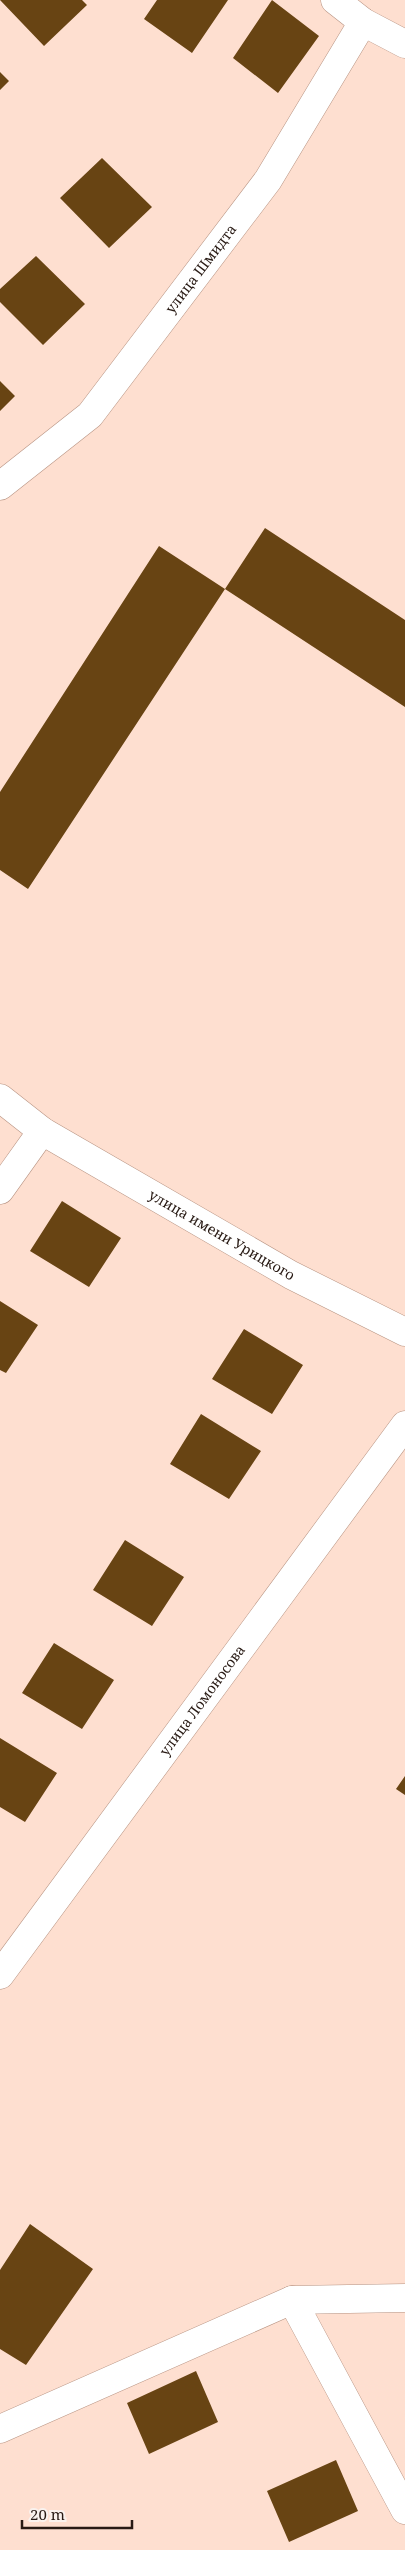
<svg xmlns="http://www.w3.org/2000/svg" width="405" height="2550" font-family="'Noto Serif',serif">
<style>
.building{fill:#684413}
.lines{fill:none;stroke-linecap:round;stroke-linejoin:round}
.minor-casing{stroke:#b89483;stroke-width:29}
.minor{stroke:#fff;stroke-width:28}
.labels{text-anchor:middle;stroke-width:5;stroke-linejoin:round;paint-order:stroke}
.street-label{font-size:14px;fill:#281a14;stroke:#faf2ee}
</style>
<rect width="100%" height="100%" fill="#fedfd0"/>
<path class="building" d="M0 0H82L87 5 44 46Z
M157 0H228L192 53 144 19Z
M272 0 319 36 278 93 233 58Z
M0 72 9 81 0 90Z
M102 158 152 207 109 248 60 198Z
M36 256 85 304 43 345 0 302V289Z
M0 381 15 396 0 411Z
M265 528 405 620V707L225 589Z
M159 546 225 589 28 889 0 870V792Z
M62 1201 121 1238 89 1287 30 1251Z
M0 1301 38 1325 6 1373 0 1370Z
M244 1329 303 1365 272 1414 212 1379Z
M201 1414 261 1451 229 1499 170 1464Z
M125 1540 184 1577 152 1626 93 1590Z
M54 1643 114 1680 82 1729 22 1693Z
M0 1738 57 1773 25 1822 0 1807Z
M405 1776V1795L396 1789Z
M30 2224 93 2269 26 2365 0 2349V2270Z
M196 2371 218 2422 149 2454 127 2403Z
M336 2460 358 2511 289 2542 267 2491Z"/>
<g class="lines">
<g class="minor-casing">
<g id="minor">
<path d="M335 0 363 22 405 44"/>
<path id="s1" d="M0 486 90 415 268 180 363 22"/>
<path id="s2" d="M0 1098 42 1131 291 1275 405 1332"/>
<path d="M0 1190 42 1131"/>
<path id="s3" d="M0 1975 405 1425"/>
<path d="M292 2300 405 2510"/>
<path d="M0 2429 292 2300 405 2298"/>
</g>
</g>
<use href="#minor" class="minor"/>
</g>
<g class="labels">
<g class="street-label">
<text dy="5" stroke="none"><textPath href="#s1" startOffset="298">улица Шмидта</textPath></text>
<text dy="5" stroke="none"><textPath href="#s2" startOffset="261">улица имени Урицкого</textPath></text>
<text dy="5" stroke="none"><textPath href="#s3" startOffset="341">улица Ломоносова</textPath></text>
</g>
</g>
<path d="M22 2520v8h110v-8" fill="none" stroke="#281a14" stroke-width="2.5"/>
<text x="30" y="2520" font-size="15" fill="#281a14" stroke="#faf2ee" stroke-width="4" paint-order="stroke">20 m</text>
</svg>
